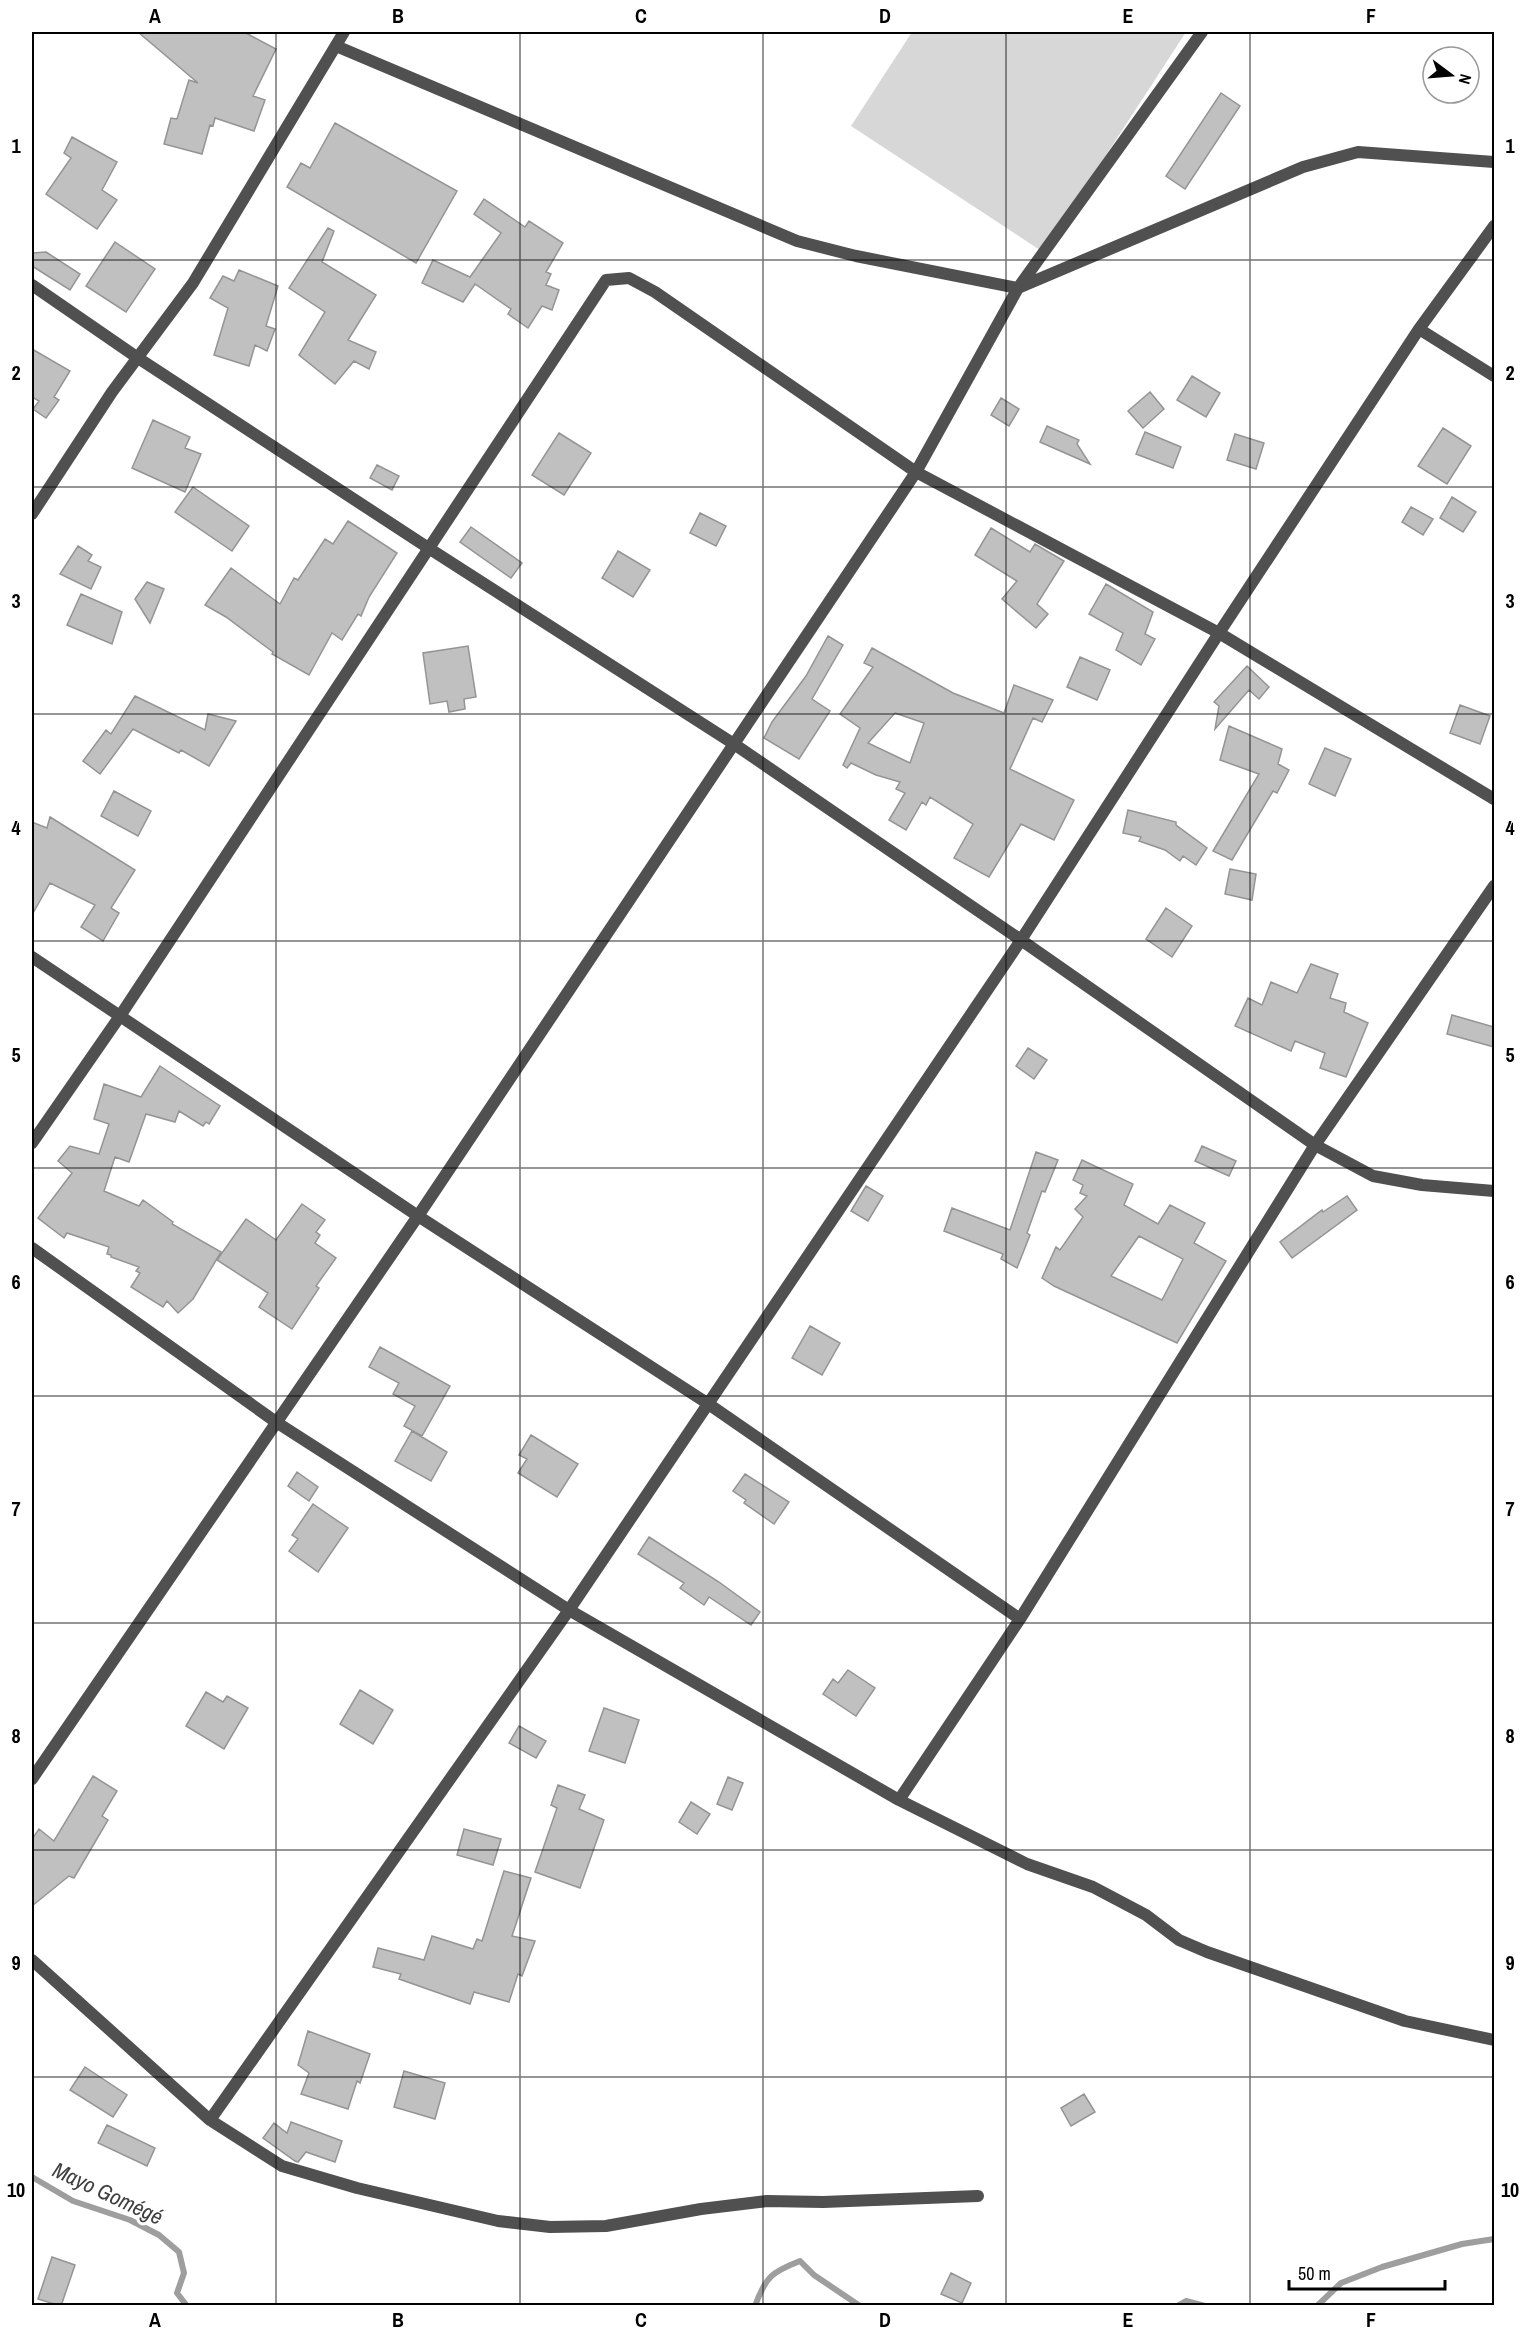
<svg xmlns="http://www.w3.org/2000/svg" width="1526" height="2337" font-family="'Archivo Narrow',sans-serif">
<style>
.green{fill:#d7d7d7}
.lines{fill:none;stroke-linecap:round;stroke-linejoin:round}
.stream{stroke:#9e9e9e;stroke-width:6}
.building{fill:#c0c0c0;stroke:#949494;stroke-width:1.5;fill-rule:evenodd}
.street{stroke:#505050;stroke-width:12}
.grid{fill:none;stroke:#000;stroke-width:1.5;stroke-opacity:0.55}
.labels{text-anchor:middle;stroke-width:6;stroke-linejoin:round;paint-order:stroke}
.water-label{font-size:22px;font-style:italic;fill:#3f3f3f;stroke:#fff}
.neatline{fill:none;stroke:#000;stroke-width:2}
.grid-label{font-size:20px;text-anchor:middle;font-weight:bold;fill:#000}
</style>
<rect width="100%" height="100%" fill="#fff"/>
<path class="green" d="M912 32H1186L1043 252 851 126Z"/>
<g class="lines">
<path class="stream" d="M32 2177 73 2201 130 2220 159 2235 179 2252 184 2273 177 2293 187 2306
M755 2306C766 2276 772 2272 800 2261L814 2275 860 2306
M1177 2306 1186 2301 1205 2306
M1317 2306 1341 2283 1382 2267 1462 2244 1494 2239"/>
</g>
<path class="building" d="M138 32H244L276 49 253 96 265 100 254 131 215 118 213 126 210 125 202 154 164 144 171 118 177 119 189 80 198 83Z
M1221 93 1240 106 1185 189 1166 176Z
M335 123 457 191 416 263 287 187 301 163 310 168Z
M72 137 117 162 102 190 117 200 97 229 46 194 71 158 64 153Z
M484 199 525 227 529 221 563 243 546 272 551 274 546 285 559 290 552 310 542 306 528 328 508 314 511 309 475 284 463 302 422 283 433 260 470 277 501 233 474 214Z
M328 228 334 231 322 262 376 295 348 340 376 352 369 369 354 361 335 384 299 355 325 312 289 288Z
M115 242 155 269 126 312 86 286Z
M46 252 80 274 70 290 32 266V253Z
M239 270 278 286 266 326 275 329 267 351 255 345 249 366 214 355 228 308 210 298 223 276 234 281Z
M32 349 70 371 54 397 59 400 46 418 33 409 39 401 32 397Z
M1192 376 1220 393 1206 417 1177 400Z
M1150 392 1164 409 1143 428 1128 411Z
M1001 398 1019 409 1009 426 991 415Z
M153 420 190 437 185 448 201 454 185 492 132 468Z
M1047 426 1079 440 1077 444 1090 464 1040 442Z
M1443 428 1471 446 1447 484 1418 466Z
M1145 432 1181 447 1173 468 1136 454Z
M559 433 591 453 564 495 532 475Z
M1235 434 1264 443 1256 469 1227 460Z
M377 465 399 476 392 490 370 478Z
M193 487 249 526 232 551 175 512Z
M1452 497 1476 512 1463 532 1440 518Z
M1411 507 1433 519 1423 535 1402 522Z
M700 513 726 526 716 546 690 533Z
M348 521 397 553 369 597 361 616 358 614 342 640 332 633 309 675 272 654 273 652 226 617 205 605 231 568 280 604 294 578 298 580 325 539 333 544Z
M471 527 522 563 511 578 460 542Z
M991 528 1030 552 1035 544 1064 561 1037 604 1048 614 1036 628 1002 599 1017 581 975 555Z
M78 546 92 555 88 561 101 567 91 589 60 574Z
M618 551 650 570 633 597 602 578Z
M147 582 164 589 150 623 135 599Z
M1106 584 1153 612 1145 634 1155 639 1141 665 1116 650 1123 633 1089 614Z
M81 594 122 612 112 644 67 625Z
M828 636 843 645 812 699 830 711 799 759 764 738 772 722 806 676Z
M468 646 476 697 464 699 465 709 449 712 447 701 430 704 423 653Z
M872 648 953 693 1004 713 1014 685 1053 700 1042 722 1033 718 1010 769 1074 800 1054 840 1021 824 989 877 954 858 973 824 930 797 926 805 922 802 906 830 889 820 905 793 896 789 900 782 876 775 851 763 847 768 843 765 860 728 840 714 873 667 864 663ZM895 713 924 723 910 763 868 743Z
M1080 657 1110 670 1097 700 1067 687Z
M1247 666 1269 687 1259 699 1249 690 1215 729 1219 706 1214 702Z
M135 696 205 730 208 714 236 721 209 766 181 750 179 753 133 729 100 774 83 761 106 730 111 734Z
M1460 705 1490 716 1480 744 1450 733Z
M1229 726 1282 749 1278 764 1289 770 1277 793 1273 791 1232 860 1213 851 1259 774 1220 760Z
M1325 748 1351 759 1335 796 1309 784Z
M114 791 151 811 138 836 101 816Z
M1128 810 1176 822V825L1207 848 1196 865 1183 856 1180 861 1165 850 1139 841 1141 837 1123 833Z
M50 817 135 870 111 908 119 913 103 941 81 927 95 905 50 883 32 915V822L47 828Z
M1230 869 1256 874 1252 900 1225 894Z
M1166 908 1192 926 1172 957 1146 939Z
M1311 964 1338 974 1330 998 1346 1003 1344 1012 1368 1023 1346 1077 1320 1068 1325 1053 1295 1041 1291 1051 1235 1026 1248 998 1262 1005 1271 982 1297 993Z
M1452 1015 1494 1027V1047L1447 1034Z
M1028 1048 1047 1060 1034 1079 1016 1066Z
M160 1066 220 1106 209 1124 206 1122 203 1126 179 1111 175 1122 146 1114 129 1162 115 1157 104 1191 139 1206 143 1200 173 1222 172 1224 221 1252 193 1299 178 1313 167 1301 163 1307 131 1287 140 1273 136 1271 139 1267 111 1257V1255L107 1254 109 1247 67 1233 64 1238 38 1218 72 1173 58 1161 70 1146 99 1154 109 1124 94 1119 104 1084 141 1097Z
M1202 1146 1236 1161 1229 1176 1195 1161Z
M1036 1152 1058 1160 1045 1192 1042 1191 1027 1233 1030 1235 1017 1268 1001 1259 1003 1254 944 1231 952 1208 1010 1230Z
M1082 1160 1133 1184 1124 1205 1158 1224 1170 1205 1205 1223 1194 1243 1226 1261 1177 1343 1054 1286 1042 1278 1056 1247 1060 1250 1083 1217 1075 1209 1087 1196 1080 1193 1083 1185 1073 1180ZM1139 1236 1183 1259 1162 1300 1111 1276Z
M866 1186 883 1196 868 1221 851 1211Z
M1347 1196 1357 1210 1292 1258 1280 1242 1322 1210 1323 1212Z
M302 1204 325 1220 316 1232 320 1235 315 1243 336 1258 316 1286 319 1288 292 1329 259 1307 268 1293 217 1260 246 1219 276 1240Z
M810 1326 840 1343 822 1375 792 1358Z
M380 1347 450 1386 422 1436 404 1426 415 1406 393 1394 399 1383 369 1367Z
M412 1431 447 1452 431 1481 395 1461Z
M531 1435 578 1464 557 1497 518 1473 527 1459 519 1455Z
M297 1472 318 1487 309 1501 288 1486Z
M745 1474 789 1502 774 1524 744 1503 746 1500 733 1491Z
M313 1504 348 1528 318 1572 289 1551 298 1539 292 1535Z
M649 1537 719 1582 760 1612 751 1625 709 1597 704 1605 680 1588 684 1583 638 1554Z
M848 1670 875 1688 856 1716 823 1694 833 1679 838 1683Z
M360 1690 393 1710 373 1744 340 1724Z
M206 1692 223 1702 227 1696 248 1708 224 1749 186 1726Z
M604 1708 639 1720 625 1763 589 1751Z
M519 1726 546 1741 536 1758 509 1743Z
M93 1776 117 1791 102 1816 108 1820 74 1878 69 1876 32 1906V1839L39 1829 54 1841Z
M728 1777 743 1783 732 1810 717 1804Z
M558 1785 585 1795 579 1809 604 1820 580 1888 535 1872 557 1808 551 1805Z
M691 1802 710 1814 697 1834 679 1822Z
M464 1829 501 1839 493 1865 457 1855Z
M504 1871 531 1878 512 1936 535 1941 522 1976 518 1974 509 2002 474 1992 470 2004 399 1979 401 1974 373 1967 378 1948 424 1960 432 1936 473 1949 477 1939 482 1941Z
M308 2031 370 2054 360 2083 357 2081 348 2109 301 2094 309 2073 298 2065Z
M85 2067 127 2095 113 2117 70 2090Z
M404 2071 445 2083 435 2119 394 2107Z
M1084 2094 1095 2112 1071 2126 1061 2108Z
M291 2122 342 2141 335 2162 306 2152 298 2162 295 2161 263 2138 274 2123 287 2133Z
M107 2125 155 2148 147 2166 98 2143Z
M52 2257 75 2265 61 2306 38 2299Z
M951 2273 971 2283 962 2303 941 2294Z"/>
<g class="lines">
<path class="street" d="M336 46 797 241 856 256 1018 288 1303 167 1358 152 1494 162
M32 285 138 358 430 549 734 744 1021 940 1315 1145 1373 1176 1422 1185 1494 1191
M1419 329 1494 376
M32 514 112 392 193 283 344 32
M32 957 418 1216 707 1403 1020 1619
M32 1143 120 1016 606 280 629 278 655 292 916 472 1219 633 1494 799
M32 1248 276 1422 569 1610 899 1800 1020 1619 1315 1145 1494 886
M32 1779 418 1216 916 472 1018 288 1202 32
M899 1800 1027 1864 1093 1887 1146 1915 1179 1940 1207 1952 1405 2021 1494 2040
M32 1960 210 2120 569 1610 1021 940 1219 633 1419 329 1494 226
M210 2120 282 2166 357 2188 498 2221 550 2227 606 2226 701 2209 767 2201 823 2202 978 2196"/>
</g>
<path class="grid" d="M276 32V2306M520 32V2306M763 32V2306M1006 32V2306M1250 32V2306M32 260H1494M32 487H1494M32 714H1494M32 941H1494M32 1168H1494M32 1396H1494M32 1623H1494M32 1850H1494M32 2077H1494"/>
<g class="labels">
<g class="water-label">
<text transform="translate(108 2193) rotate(25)" y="8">Mayo Gomégé</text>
</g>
</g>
<rect width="1526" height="2337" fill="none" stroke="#ffffff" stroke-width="66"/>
<g transform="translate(1451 75) rotate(106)"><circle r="28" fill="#ffffff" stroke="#999999" stroke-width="1.5"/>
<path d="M0-4.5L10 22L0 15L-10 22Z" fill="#000000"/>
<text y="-9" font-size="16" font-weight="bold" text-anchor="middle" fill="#000000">N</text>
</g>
<path d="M1289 2280v9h156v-9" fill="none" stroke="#000000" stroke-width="3"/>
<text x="1298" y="2280" font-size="18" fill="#000000" stroke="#ffffff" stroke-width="4.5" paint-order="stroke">50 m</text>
<rect x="33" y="33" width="1460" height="2271" class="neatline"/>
<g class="grid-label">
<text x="155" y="23">A</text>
<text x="398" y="23">B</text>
<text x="641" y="23">C</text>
<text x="885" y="23">D</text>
<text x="1128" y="23">E</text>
<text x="1371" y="23">F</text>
<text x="16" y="153">1</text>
<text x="1510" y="153">1</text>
<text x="16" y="380">2</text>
<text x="1510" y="380">2</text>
<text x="16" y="608">3</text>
<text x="1510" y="608">3</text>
<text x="16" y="835">4</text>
<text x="1510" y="835">4</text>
<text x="16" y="1062">5</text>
<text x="1510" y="1062">5</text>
<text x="16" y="1289">6</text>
<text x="1510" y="1289">6</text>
<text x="16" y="1516">7</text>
<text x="1510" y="1516">7</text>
<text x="16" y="1743">8</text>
<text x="1510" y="1743">8</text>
<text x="16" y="1970">9</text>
<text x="1510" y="1970">9</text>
<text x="16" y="2197">10</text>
<text x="1510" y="2197">10</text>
<text x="155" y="2327">A</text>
<text x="398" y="2327">B</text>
<text x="641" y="2327">C</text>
<text x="885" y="2327">D</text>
<text x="1128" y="2327">E</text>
<text x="1371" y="2327">F</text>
</g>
</svg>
